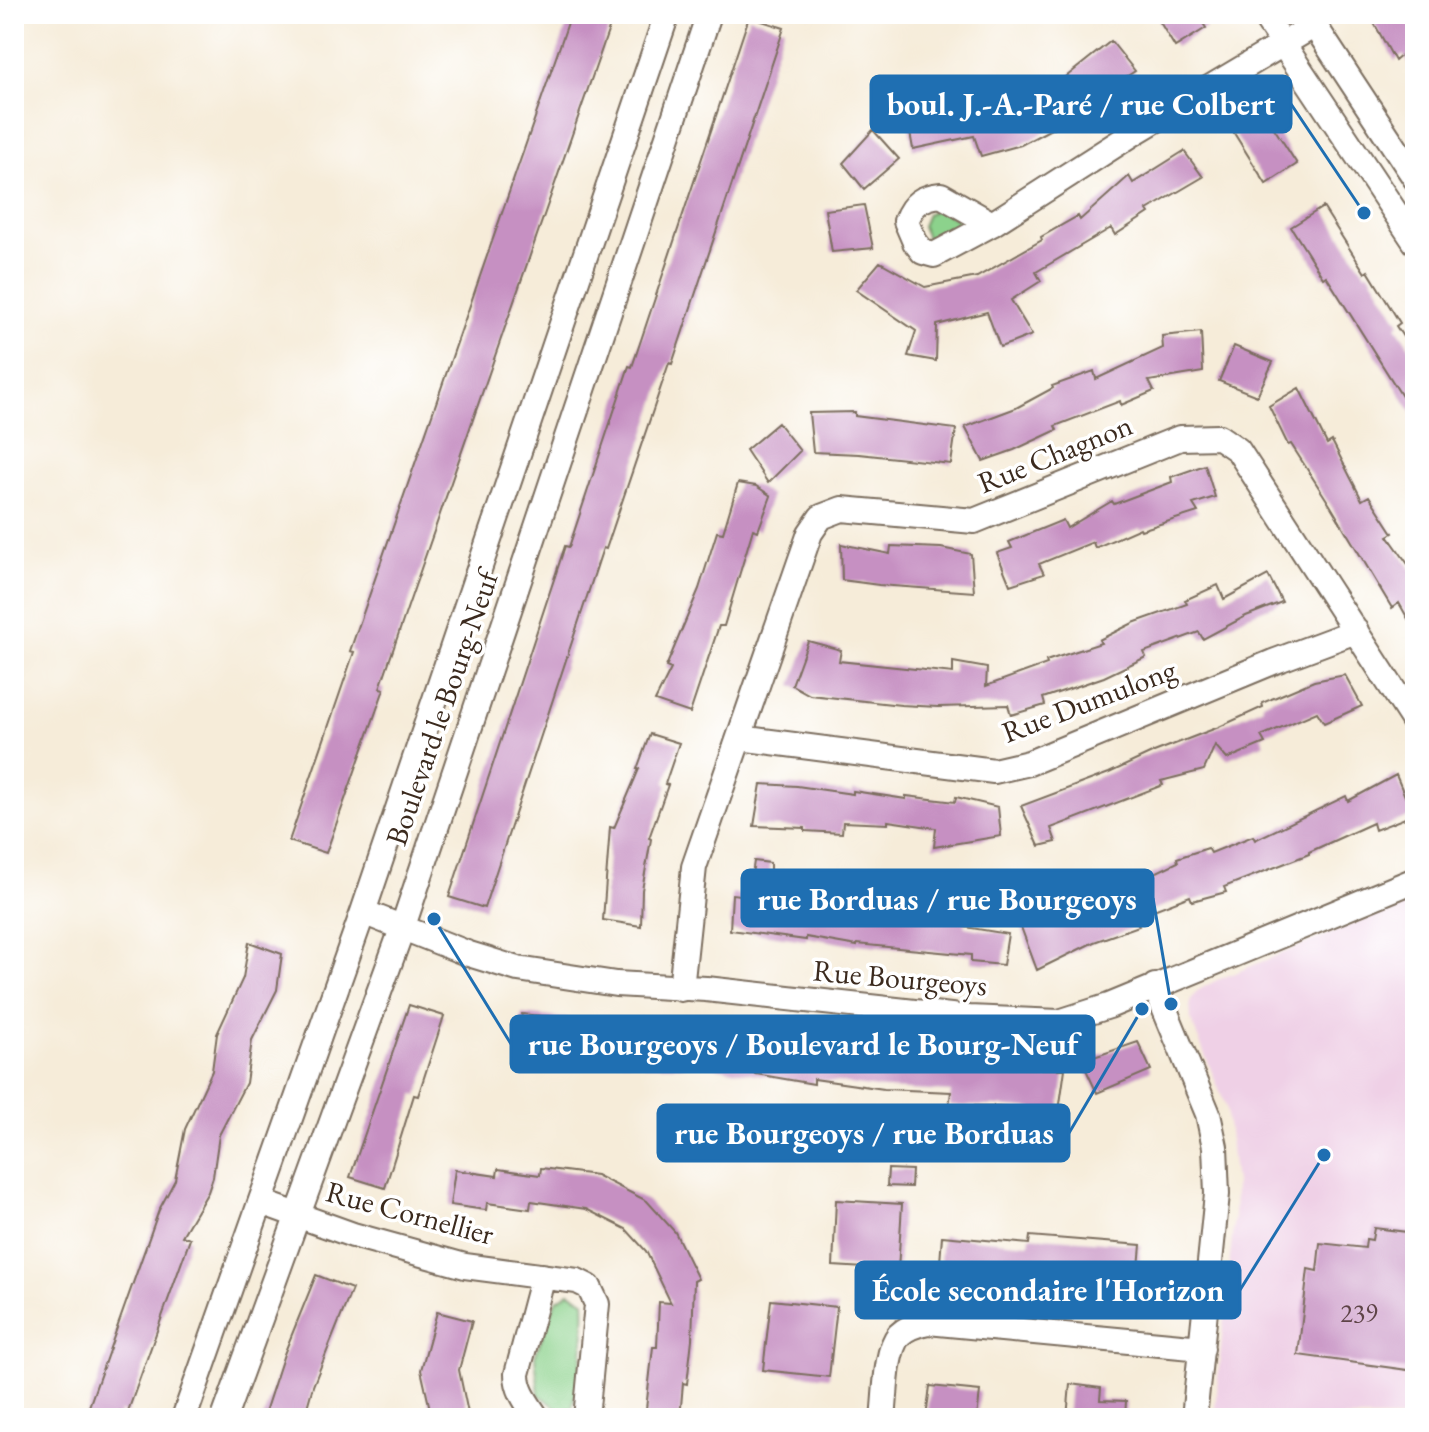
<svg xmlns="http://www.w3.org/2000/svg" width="1429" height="1432" font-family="'EB Garamond',serif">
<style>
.built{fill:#efd0e6}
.green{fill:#8cd28c;stroke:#647e55;stroke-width:2}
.building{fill:#c690c2}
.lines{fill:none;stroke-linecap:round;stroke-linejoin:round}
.minor-casing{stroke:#7c6e5f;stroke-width:28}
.minor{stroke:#fff;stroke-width:24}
.labels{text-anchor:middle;stroke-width:7;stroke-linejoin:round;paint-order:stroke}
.number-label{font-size:26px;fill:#5e4447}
.street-label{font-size:30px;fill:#3b2a1e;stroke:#fff}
.leader{fill:none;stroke:#1f6fb2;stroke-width:3}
.callout-dot{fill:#1f6fb2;stroke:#fff;stroke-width:3}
.callout{fill:#1f6fb2;stroke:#1f6fb2;stroke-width:3}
.callout-label{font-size:32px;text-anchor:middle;font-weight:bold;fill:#fff}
</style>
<rect width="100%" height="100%" fill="#fff"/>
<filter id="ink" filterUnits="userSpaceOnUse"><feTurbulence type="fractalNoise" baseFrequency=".0125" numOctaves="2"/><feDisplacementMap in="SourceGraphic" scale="16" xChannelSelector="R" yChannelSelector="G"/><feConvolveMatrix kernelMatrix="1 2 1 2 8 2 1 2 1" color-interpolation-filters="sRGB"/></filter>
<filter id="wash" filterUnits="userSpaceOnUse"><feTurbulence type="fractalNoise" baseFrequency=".006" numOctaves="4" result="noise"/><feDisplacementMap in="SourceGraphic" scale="32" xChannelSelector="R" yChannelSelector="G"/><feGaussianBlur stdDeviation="1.8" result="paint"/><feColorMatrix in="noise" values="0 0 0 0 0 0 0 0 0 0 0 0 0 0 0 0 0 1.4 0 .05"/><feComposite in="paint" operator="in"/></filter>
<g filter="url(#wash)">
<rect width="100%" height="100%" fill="#f6ecd9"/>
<path class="built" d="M1415 899V1418H1214L1234 1218 1235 1183 1226 1107 1191 1020 1190 1001 1197 991 1215 981Z"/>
<path class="green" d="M937 209 962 222 940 240 927 238 922 226 927 214Z
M569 1292 584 1300C586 1341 580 1377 570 1417L539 1395 535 1356 556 1301Z"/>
<g id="blocks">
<path class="building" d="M571 14H614L408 606 380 688 384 689 326 853 289 841 354 652 350 651Z
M1155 14H1197L1206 28 1175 47Z
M1369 14H1405L1415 33V73L1403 54 1395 61Z
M749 17 784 28 672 364 669 363 606 549 603 548 484 908 449 897 565 546 569 547 629 366 632 367Z
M1111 41 1135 71 1082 106 1085 111 1021 145 981 156 974 136 913 149 907 116 949 104 955 125 1016 106 1067 76Z
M1265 114 1297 164 1266 184 1234 133Z
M873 130 899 159 864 189 843 163Z
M1184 151 1203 177 1147 210 1149 213 1115 235 1111 228 1036 272 1041 281 1011 300 1032 335 1014 342 1000 347 987 312 937 325 936 361 908 356 916 331 856 290 880 262 925 287 977 277 1042 240 1041 237 1078 216 1080 220 1129 176 1133 183Z
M864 205 873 248 832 252 825 210Z
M1323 207 1365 273 1368 271 1400 323 1396 326 1415 355V417L1326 276 1323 278 1291 227Z
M1201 332 1203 372 1149 381 1154 391 1121 405 1120 401 1055 426 1057 430 1014 450 983 461 965 427 1016 408 1053 388 1052 386 1094 371 1096 379 1163 348 1162 336Z
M1234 346 1273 362 1257 396 1219 381Z
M1299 388 1327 444 1332 441 1362 500 1369 496 1393 533 1388 536 1415 574V631L1399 603 1392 608 1330 505 1291 444 1288 445 1269 406Z
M855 412V416L956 429 951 464 859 454 813 452 809 413Z
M778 423 800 451 768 483 746 450Z
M1205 465 1215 497 1193 504 1198 512 1141 530 1140 528 1095 548 1093 542 1039 564 1044 574 1010 585 997 553 1012 548 1009 542 1063 520 1067 528 1112 501 1114 504 1172 482 1171 477Z
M738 483 756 486 771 496 758 531 753 529 724 626H719L690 713 655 701 671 669 666 667 699 589 717 532 723 533Z
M841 544 890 554 891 546 941 548 971 554 974 592 879 585 842 580Z
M1268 575 1282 602 1246 616 1203 639 1199 632 1144 652 1146 657 1104 677 1043 698 1045 705 1011 715 1008 705 938 707 901 705 810 695 792 685 808 641 841 650 839 661 953 673V662L987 668 986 686 1047 664 1046 661 1101 643 1099 640 1133 623 1187 604 1185 600 1218 585 1224 599Z
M1345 675 1362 706 1324 723 1317 712 1261 736 1265 743 1227 759 1215 745 1204 770 1161 781 1163 785 1051 828 1056 842 1039 846 1021 806 1109 773 1154 752 1219 727 1263 707 1262 703 1314 681Z
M650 734 679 743 665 784 668 785 649 838 651 839 642 890 641 926 603 920 610 827 614 828 639 769H637Z
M1396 775 1413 815 1375 830 1373 823 1309 852V854L1224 887 1226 892 1192 901 1190 896 1135 917 1139 926 1094 942 1037 970 1021 927 1068 904 1071 911 1138 887 1136 882 1178 862 1177 858 1208 848 1211 853 1253 836 1255 840 1346 796 1348 801Z
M761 784 797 786 853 794V791L906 799V796L955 802 956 797 998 807 1001 836 934 847 936 828 888 821V824L843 822 842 833 805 831V828L754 826Z
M754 861 770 863V901L810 899 874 903 873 900 966 913 965 927 1008 934 1003 965 971 962V955L857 944V946L806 937V940L730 930 732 894 749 896Z
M249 942 282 954 277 990 252 1040 246 1083 219 1135 213 1177 208 1192 182 1236 190 1239 127 1414 120 1411 119 1418H85L159 1210 175 1180 185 1129 212 1071 217 1034 243 978Z
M409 1005 444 1016 418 1096 414 1095 385 1188 350 1177Z
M522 1014 627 1025 709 1038 710 1036 840 1047 873 1052V1055L939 1052V1061L999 1066V1068L1065 1069 1059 1111 996 1106H949L951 1092 884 1089 814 1079V1084L686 1062V1066L643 1065 644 1063 514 1052Z
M1138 1042 1151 1070 1097 1093 1082 1061Z
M541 1168 596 1175 647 1201 675 1232 698 1279 694 1281 692 1339 687 1384 683 1383 680 1418H645L653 1347H657L659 1302 671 1303 646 1251 626 1229 586 1209 531 1201 530 1209 487 1203 486 1210 450 1205 455 1170 497 1176 498 1169 540 1175Z
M888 1169 912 1170 911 1187 887 1186Z
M836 1200 902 1204 898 1270 833 1266Z
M1374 1228 1415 1233V1371L1298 1355 1308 1269 1317 1271 1320 1243 1365 1248 1366 1239 1372 1240Z
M942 1236 1029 1244 1030 1236 1141 1245 1137 1290 994 1277V1280L939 1276Z
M316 1275 352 1289 313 1386 304 1418H263L284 1354Z
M771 1300 837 1307 829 1377 763 1370Z
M437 1312 472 1321 459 1370 469 1418H432L421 1370Z
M1070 1384 1101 1388 1100 1400 1126 1401 1125 1418H1067Z
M930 1386 980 1391 977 1418H926Z"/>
</g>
</g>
<g filter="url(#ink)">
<use href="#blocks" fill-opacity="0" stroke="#7c6e5f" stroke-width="2"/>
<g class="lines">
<g class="minor-casing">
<path id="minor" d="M1263 14 1415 242
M1307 14 1415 178
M992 224 941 195C922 197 913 203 906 221L915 242 923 252 934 255 992 224 1137 131 1315 25
M740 738 994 771 1029 763 1273 662 1356 631
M363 912 469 954 518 969 616 984 706 989 969 1018 1059 1022 1109 1006 1415 880
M1155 986 1208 1114 1215 1147 1217 1194 1194 1418
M681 989 694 867 810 533 821 517 842 509 974 521 1180 438 1219 437 1238 450 1415 723
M261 1202 353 1235 465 1266 577 1281 589 1287 597 1304 586 1418
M184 1418 363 912 667 14
M224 1418 402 929 709 14
M537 1418C528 1404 517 1391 517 1374L543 1276
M883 1418C886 1396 885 1352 899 1335 907 1327 918 1324 928 1322L1202 1348"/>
</g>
<use href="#minor" class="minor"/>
</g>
</g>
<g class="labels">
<g class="number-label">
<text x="1359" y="1322">239</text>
</g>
<g class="street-label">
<text transform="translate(1055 454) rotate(-22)" y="10">Rue Chagnon</text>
<text transform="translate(1089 701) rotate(-21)" y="10">Rue Dumulong</text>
<text transform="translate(442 708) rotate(-71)" y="10">Boulevard le Bourg-Neuf</text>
<text transform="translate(900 978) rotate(5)" y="10">Rue Bourgeoys</text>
<text transform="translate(410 1213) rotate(15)" y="10">Rue Cornellier</text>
</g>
</g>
<path class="leader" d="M1364 213L1291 104M1171 1004L1153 898M434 919L511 1044M1142 1009L1069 1133M1324 1155L1240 1290"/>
<g class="callout-dot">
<circle cx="1364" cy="213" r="8"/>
<circle cx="1171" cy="1004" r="8"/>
<circle cx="434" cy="919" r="8"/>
<circle cx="1142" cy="1009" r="8"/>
<circle cx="1324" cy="1155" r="8"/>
</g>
<g class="callout">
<rect x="871" y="76" width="420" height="56" rx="8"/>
<rect x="742" y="870" width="411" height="56" rx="8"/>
<rect x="511" y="1016" width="583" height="56" rx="8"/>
<rect x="658" y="1105" width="411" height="56" rx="8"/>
<rect x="856" y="1262" width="384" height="56" rx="8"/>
</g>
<g class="callout-label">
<text x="1081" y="115">boul. J.-A.-Paré / rue Colbert</text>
<text x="947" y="910">rue Borduas / rue Bourgeoys</text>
<text x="803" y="1055">rue Bourgeoys / Boulevard le Bourg-Neuf</text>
<text x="864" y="1144">rue Bourgeoys / rue Borduas</text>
<text x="1048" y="1301">École secondaire l'Horizon</text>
</g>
<rect width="1429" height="1432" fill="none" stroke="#fff" stroke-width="48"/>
</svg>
